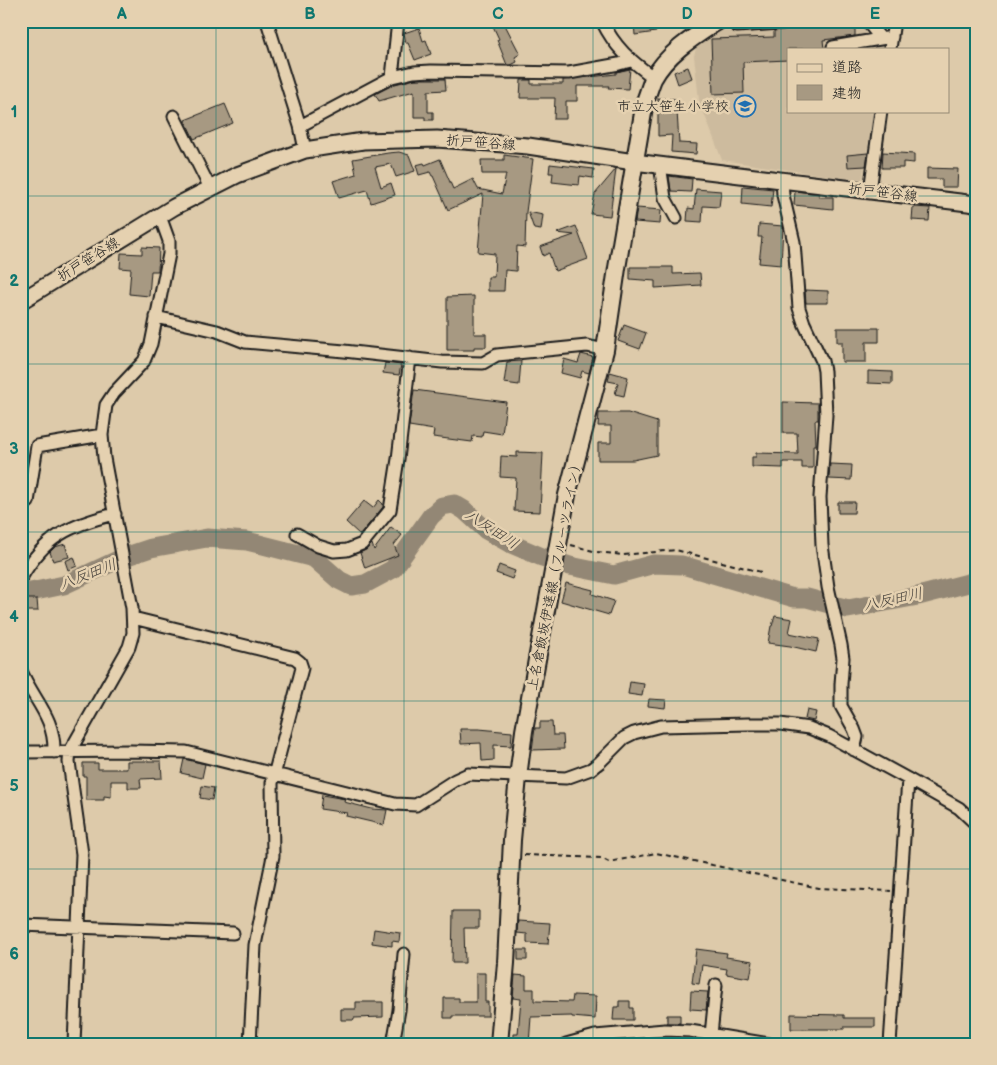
<svg xmlns="http://www.w3.org/2000/svg" width="997" height="1065" font-family="'Balsamiq Sans','Klee One',sans-serif">
<style>
.built{fill:#cdbb9e}
.lines{fill:none;stroke-linecap:round;stroke-linejoin:round}
.river{stroke:#938774;stroke-width:19}
.building{fill:#a79982;stroke:#1c1c1c}
.street-casing{stroke:#1c1c1c;stroke-width:15}
.secondary-casing{stroke:#1c1c1c;stroke-width:19}
.primary-casing{stroke:#1c1c1c;stroke-width:20}
.path{stroke:#1c1c1c;stroke-width:2;stroke-dasharray:5 4;stroke-linecap:butt}
.street{stroke:#e5d1b0;stroke-width:11}
.secondary{stroke:#e5d1b0;stroke-width:15}
.primary{stroke:#e5d1b0;stroke-width:16}
.grid{fill:none;stroke:#0f766e;stroke-width:1;stroke-opacity:0.55}
.labels{text-anchor:middle;stroke-width:5;stroke-linejoin:round;paint-order:stroke}
.poi-label{font-size:14px;fill:#1c1c1c;stroke:#e5d1b0;text-anchor:end}
.street-label{font-size:14px;fill:#1c1c1c;stroke:#e5d1b0}
.water-label{font-size:15px;font-style:italic;fill:#46413b;stroke:#e5d1b0}
.neatline{fill:none;stroke:#0f766e;stroke-width:2}
.grid-label{font-size:16px;text-anchor:middle;font-weight:bold;fill:#0f766e}
</style>
<rect width="100%" height="100%" fill="#ddcaaa"/>
<filter id="ink" filterUnits="userSpaceOnUse"><feTurbulence type="fractalNoise" baseFrequency=".02" numOctaves="2"/><feDisplacementMap in="SourceGraphic" scale="10" xChannelSelector="R" yChannelSelector="G"/><feConvolveMatrix kernelMatrix="1 2 1 2 8 2 1 2 1" color-interpolation-filters="sRGB"/></filter>
<g filter="url(#ink)">
<path class="built" d="M730 21H864L884 49H788V111H874L862 181 722 160 699 100 694 56 696 48Z"/>
<g class="lines">
<path class="river" d="M21 594 64 585 124 557 151 548 207 538 247 541 314 558 339 580 351 586 365 584 393 569 431 516 442 506 454 504 464 510 486 530 509 543 542 557 570 566 614 575 654 564 682 565 794 598H807L848 609 918 596 976 581"/>
</g>
<path class="building" d="M503 21 520 54 515 57 517 62 511 65H507L497 40 499 39 493 26Z
M638 21H654L656 32 635 35 634 23Z
M803 21H855V36L823 40 824 49H788V60L743 62 744 93 713 94 711 39 774 37V31L804 27Z
M419 28 423 41 426 40 431 54 415 60 408 43H406L404 33Z
M688 67 692 78 678 84 674 72Z
M630 69 628 89 608 88 609 86H577V101H566V119H554L555 98H520L521 80H531V84H563V80L616 74V72Z
M415 79H445L446 90 428 91V112H433V120H425V117H414V91L379 101 375 94 395 84Z
M658 98 675 99 674 111H677L679 143 697 144 696 154 671 152 672 135 658 136Z
M225 104 233 123 194 139 185 120Z
M399 152 409 155 415 171 396 177 391 164 375 167 381 187 391 183 395 195 371 203 367 190 339 198 333 181 356 174 353 159 388 153Z
M883 152 914 154V163L903 162V168H882Z
M868 153 866 166 848 167 847 155Z
M504 155 533 159 526 212 525 247 517 246 516 271 505 270 504 291H488V277H494L495 254 478 252 483 194 448 210 433 176H432L430 172 419 175 416 165 424 163 425 165 440 159 453 189 473 179 478 189 502 194 506 174H482L481 160H504Z
M550 164 594 169 593 178 580 176 579 185 552 182 553 173H549Z
M927 168 958 169 957 187H942V179H927Z
M616 169 610 216 591 214 595 194Z
M669 176 692 179 691 192 671 191Z
M743 186 773 189 771 207 742 204Z
M696 189 721 191 719 207 703 206 702 222 687 221 688 208 694 209Z
M795 191 819 194V197H833V209L794 205Z
M913 207 930 208 929 221 912 220Z
M637 208 661 210 660 224 635 222Z
M528 212 543 215 541 230 534 229Z
M759 224 783 226 781 265 759 263 762 237H758Z
M576 226 588 259 555 271 549 253 543 256 540 247 574 235 557 233Z
M142 247 159 248 158 271H151L149 296 129 294 131 269 120 268 121 253 142 254Z
M630 267H673V274L700 273 701 285 655 288V281L630 279Z
M805 290 828 291V303H806Z
M474 296V334H486V347H474V350H447V297Z
M624 325 646 333 640 349 618 341Z
M837 328H879V342H866V362H842V342H837Z
M581 354 593 357 589 373 582 371 580 378 561 373 564 359 578 363Z
M521 361 519 385 504 383 507 362Z
M385 363 401 365 399 375 383 373Z
M868 371 892 372V384L868 383Z
M610 372 628 377 624 396 615 394 618 383 608 381Z
M414 390 506 402 502 434 483 431 482 437 473 436 472 442 433 437 434 430 409 426Z
M783 402 818 403V420H815L816 445H813V468H802V462H783V468L752 467V457H756V453L798 454 797 433H783Z
M599 413H628L657 422V455L633 460H598V443H611V426H598Z
M517 452 543 453 540 512 514 511 516 478 500 477 501 456 517 457Z
M830 464 852 465 851 480 829 479Z
M379 500 383 504V507L360 535 346 522 364 501 373 508Z
M838 502H855L854 513H838Z
M391 527 402 535 394 545 398 555 365 568 360 553 367 549 372 544 374 550Z
M65 544 69 557 53 561 50 552 55 547Z
M74 557 77 566 68 570 65 561Z
M499 565 515 571 512 579 496 573Z
M566 583 593 590 592 594 614 601 609 615 561 601Z
M21 599H37L38 611H21Z
M775 616 792 619 789 633 819 639 816 652 790 646 768 643 771 626H772Z
M630 682 644 684 642 696 628 694Z
M649 699 666 700 665 708 648 706Z
M807 710 816 712 814 721 805 719Z
M540 722H552L553 735H563L564 749 532 750 535 728H540Z
M460 729H479L512 732 511 746 494 745V760L482 761 481 743 461 744Z
M184 759 205 764 202 778 181 773Z
M127 761H161L162 778 140 779 141 788H128V781H111V797L104 796V800H86V776H83V763H98V769H127Z
M202 786 214 788 212 800 200 798Z
M322 795 345 799 344 802 372 809 387 810 384 825 346 816 347 813 320 809Z
M453 911H479V928H464L465 963H452Z
M518 921 550 923 548 944 527 943V934L517 933Z
M374 929 400 933 399 942 392 941V946L372 943Z
M696 949 727 953 726 957 753 961 750 978 726 974 727 969 702 965 699 984 692 983Z
M518 950H527V960H518Z
M476 973H485V1002H488V1016H452V1018H444V998H459V1002H476Z
M515 975 526 976V989H534V1001L572 1002 573 995 596 996 595 1019 572 1017V1016L531 1017 529 1044H514V1034H518L521 999 513 998Z
M691 991 708 992 706 1010 690 1009Z
M619 1001H630V1008H633V1020H613L614 1007H619Z
M356 1002H383V1017L354 1018V1020H341V1009H356Z
M791 1014 844 1015V1018H875V1027H844V1029H791Z
M667 1015H680V1023H667Z"/>
<g class="lines">
<g class="street-casing">
<path id="street" d="M267 21 300 126 305 150
M602 21C615 48 630 60 654 78
M733 21 737 26 793 22
M867 21 881 39
M833 47 892 37
M890 49 894 21
M392 77 414 72 431 71 569 73 619 64 631 61
M174 116 210 188
M300 126 392 77 398 21
M660 165 665 198 676 218
M782 180 783 195 794 242 799 308 804 323 822 361 824 371 826 415 820 497 822 545 828 587 841 645 843 658 841 684V706L854 729 857 737 854 750
M870 191 881 111
M156 317 217 331 245 342 344 351 442 362 483 363 497 355 587 346 605 350
M21 501 28 502 37 446 102 435
M297 534 318 546 334 551 347 550 362 544 390 510 398 459 410 358
M21 578C45 536 70 525 115 514
M133 618 295 658 300 662 302 668 272 783 273 856 255 945 250 1044
M21 671C34 701 55 717 54 752
M21 752 131 751 186 752 395 804 416 805 455 780 468 774 566 778 591 769 600 762 624 738 634 733 661 726 748 724H780L809 728 829 736 908 779 959 808 976 824
M21 925 233 933
M711 1035 716 985
M74 1044 82 854 69 762 70 751 129 647 133 633 132 608 104 458 102 435 106 405 114 393 144 361 151 344 169 254V241L160 216
M393 1044 399 1010 404 954
M566 1044 595 1036 665 1030 690 1031 769 1044
M890 1044 908 779"/>
</g>
<g class="secondary-casing">
<path id="secondary" d="M21 301 174 207 237 175 305 150 363 141 437 139 528 146 634 162 976 204"/>
</g>
<g class="primary-casing">
<path id="primary" d="M499 1044 506 963 512 840 518 777 524 731 567 495 605 350 617 268 645 101C648 94 650 86 653 79 667 53 695 36 718 21"/>
</g>
<path class="path" d="M571 545 597 552 623 555 676 550 761 572
M524 855 601 858 609 862 656 853 819 888 891 891"/>
<use href="#street" class="street"/>
<use href="#secondary" class="secondary"/>
<use href="#primary" class="primary"/>
</g>
</g>
<path class="grid" d="M216 21V1044M404 21V1044M593 21V1044M781 21V1044M21 196H976M21 364H976M21 532H976M21 701H976M21 869H976"/>
<defs>
<g id="school-ring" transform="scale(1.125)"><circle r="9.5" fill="#e5d1b0" stroke="#1f6fb2" stroke-width="1.5"/><path d="M0-5L7-2L0 1L-7-2ZM-4 1L0 2.5L4 1V4Q0 6-4 4Z" fill="#1f6fb2"/></g>
</defs>
<g fill-rule="evenodd">
<use href="#school-ring" x="745" y="106"/>
</g>
<g class="labels">
<g class="poi-label">
<text x="729" y="111">市立大笹生小学校</text>
</g>
<g class="street-label">
<text transform="translate(481 142) rotate(4)" y="5">折戸笹谷線</text>
<text transform="translate(883 192) rotate(7)" y="5">折戸笹谷線</text>
<text transform="translate(88 259) rotate(-32)" y="5">折戸笹谷線</text>
<text transform="translate(554 574) rotate(-79)" y="5">上名倉飯坂伊達線（フルーツライン）</text>
</g>
<g class="water-label">
<text transform="translate(492 529) rotate(33)" y="5">八反田川</text>
<text transform="translate(88 574) rotate(-21)" y="5">八反田川</text>
<text transform="translate(893 599) rotate(-12)" y="5">八反田川</text>
</g>
</g>
<rect width="997" height="1065" fill="none" stroke="#e5d1b0" stroke-width="55"/>
<rect x="787" y="48" width="162" height="65" fill="#e5d1b0" stroke="#958975"/>
<rect x="797" y="64" width="25" height="8" fill="#e5d1b0" stroke="#958975"/>
<text x="832" y="72" font-size="15" fill="#1c1c1c">道路</text>
<rect x="797" y="85" width="25" height="15" fill="#a79982" stroke="#958975"/>
<text x="832" y="98" font-size="15" fill="#1c1c1c">建物</text>
<rect x="28" y="28" width="942" height="1010" class="neatline"/>
<g class="grid-label">
<text x="122" y="19">A</text>
<text x="310" y="19">B</text>
<text x="498" y="19">C</text>
<text x="687" y="19">D</text>
<text x="875" y="19">E</text>
<text x="14" y="117">1</text>
<text x="14" y="286">2</text>
<text x="14" y="454">3</text>
<text x="14" y="622">4</text>
<text x="14" y="791">5</text>
<text x="14" y="959">6</text>
</g>
</svg>
